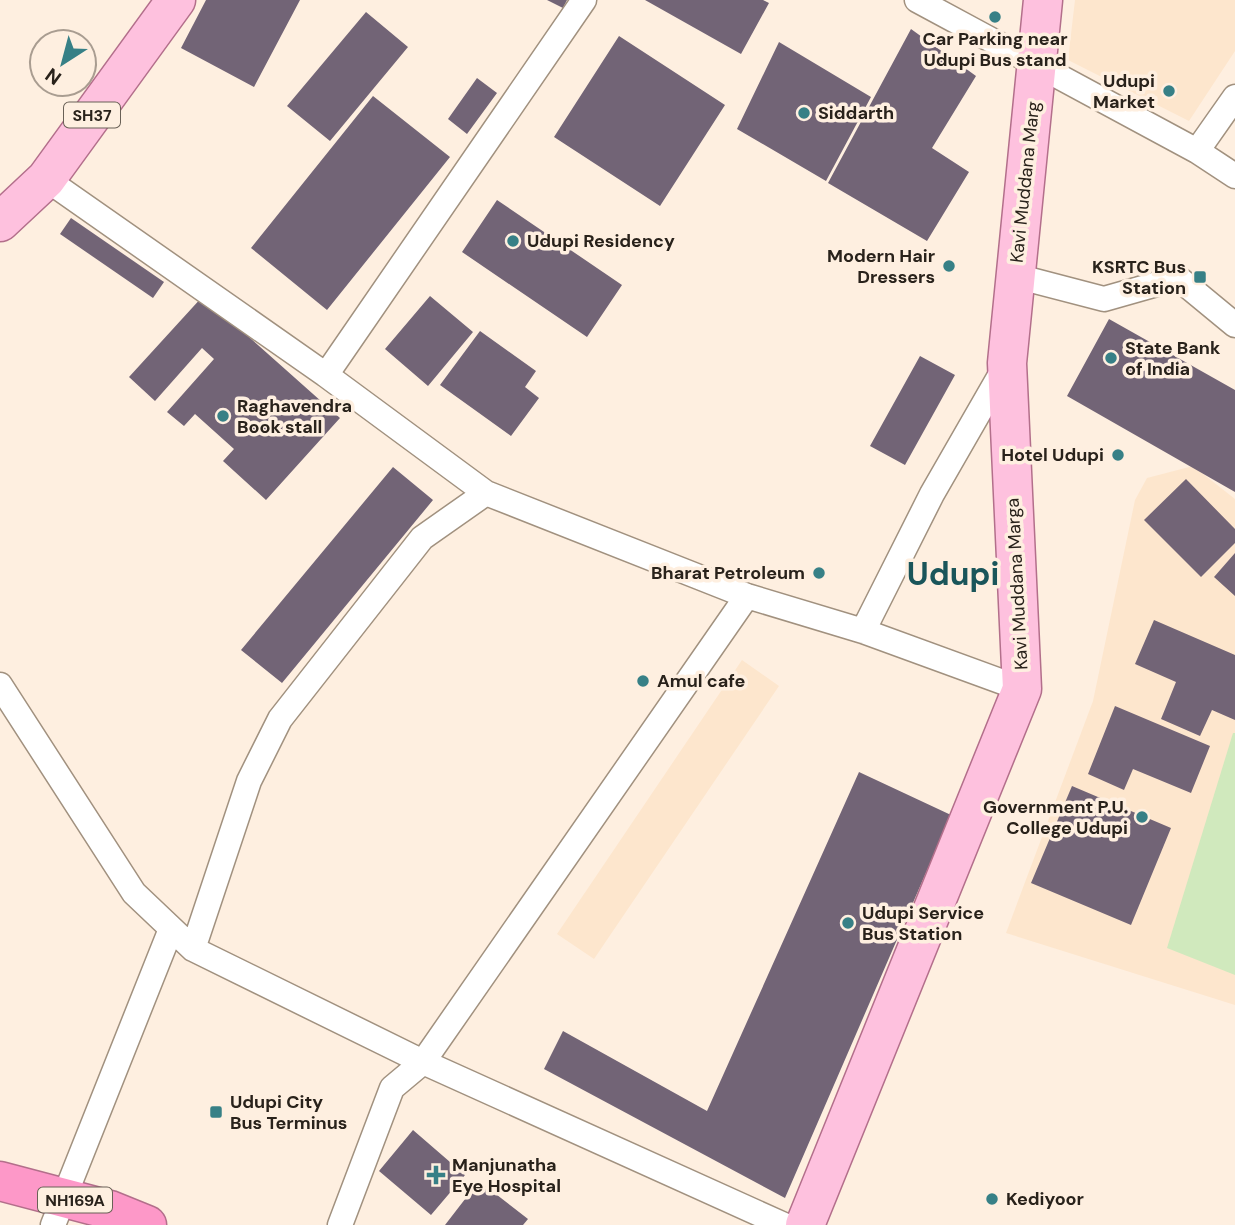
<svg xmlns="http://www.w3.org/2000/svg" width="1235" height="1225" font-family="'DM Sans',sans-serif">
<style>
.built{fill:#fde6cd}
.green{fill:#d0e9bd}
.building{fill:#726476}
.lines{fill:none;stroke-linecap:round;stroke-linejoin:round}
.street-casing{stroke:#a1917f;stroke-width:27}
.primary-casing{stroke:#b36f8b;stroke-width:41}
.highway-casing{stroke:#b36f8b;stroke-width:41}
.street{stroke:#fff;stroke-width:24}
.primary{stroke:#fec1de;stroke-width:38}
.highway{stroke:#fd98c8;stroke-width:38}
.poi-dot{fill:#378086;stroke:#feefe0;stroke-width:2.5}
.labels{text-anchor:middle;stroke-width:7;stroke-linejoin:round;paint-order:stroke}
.shield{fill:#feefe0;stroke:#696056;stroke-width:2}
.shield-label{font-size:16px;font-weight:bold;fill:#29221b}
.poi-label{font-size:18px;font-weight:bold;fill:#29221b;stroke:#feefe0;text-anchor:start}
.street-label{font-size:18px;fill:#29221b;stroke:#feefe0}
.town-label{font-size:32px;font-weight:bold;fill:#1a555a;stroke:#feefe0}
</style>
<rect width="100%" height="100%" fill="#feefe0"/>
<path class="built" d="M1075 0H1235V51L1189 121 1068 60Z
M1193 466 1235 499V1005L1006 933 1093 701 1135 500 1147 478Z
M742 660 779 686 594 959 557 934Z"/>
<path class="green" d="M1233 733H1235V975L1167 948Z"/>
<path class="building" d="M206 0H300L254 87 181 48Z
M547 0H567L563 8Z
M645 0H763L769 3 741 54Z
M366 12 408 47 330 141 287 106Z
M911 29 976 76 932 148 969 172 927 241 828 183Z
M619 36 725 105 660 206 554 137Z
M779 42 871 97 826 181 737 129Z
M477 78 497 93 467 134 448 119Z
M373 96 450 157 327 310 251 248Z
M497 200 622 285 587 337 462 252Z
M71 218 164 282 153 298 60 234Z
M203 296 340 418 266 500 223 461 234 449 195 414 184 426 167 412 214 359 202 348 155 401 129 377Z
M430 296 473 332 428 386 385 349Z
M1109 319 1235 390V492L1067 396Z
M480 331 536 371 525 387 539 398 511 436 440 385Z
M920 356 955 375 905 465 870 446Z
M393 467 433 500 282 683 241 650Z
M1186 479 1235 529V543L1201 577 1144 520Z
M1235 553V596L1214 577Z
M1154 620 1235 655V720L1212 710 1200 736 1161 719 1176 682 1135 664Z
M1115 706 1210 746 1191 793 1133 769 1124 790 1088 774Z
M859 772 951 815 785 1198 544 1069 563 1031 707 1111Z
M1072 786 1171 828 1131 925 1031 883Z
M413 1130 465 1175 431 1215 379 1171Z
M479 1181 528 1219 523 1225H445Z"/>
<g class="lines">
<g class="street-casing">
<path id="street" d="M917 0 1197 151 1235 176
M1197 151 1235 97
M46 179 326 375 486 493 747 596 863 631 1022 689
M1016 276 1104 299 1178 278 1235 325
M326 375 584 0
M863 631 932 494 1005 367
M0 685 134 893 193 949 423 1062 784 1225
M193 949 249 781 280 719 422 538 486 493
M53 1225 171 929
M340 1225 392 1088 423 1062 747 596"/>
</g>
<g class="primary-casing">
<path id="primary" d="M0 222 46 179 176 0
M805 1225 1022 689 1007 363 1043 0"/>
</g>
<g class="highway-casing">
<path id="highway" d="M0 1181 110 1210 147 1225"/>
</g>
<use href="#street" class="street"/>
<use href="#primary" class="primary"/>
<use href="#highway" class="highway"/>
</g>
<g class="poi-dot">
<circle cx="995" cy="17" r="7"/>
<circle cx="1169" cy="91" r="7"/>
<circle cx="804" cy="113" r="7"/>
<circle cx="513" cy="241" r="7"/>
<circle cx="949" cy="266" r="7"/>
<rect x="1193" y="270" width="14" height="14" rx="3.5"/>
<circle cx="1111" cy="358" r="7"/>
<circle cx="223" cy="416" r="7"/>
<circle cx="1118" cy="455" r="7"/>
<circle cx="819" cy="573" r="7"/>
<circle cx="643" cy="681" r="7"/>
<circle cx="1142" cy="817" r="7"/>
<circle cx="848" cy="923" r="7"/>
<rect x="209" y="1105" width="14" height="14" rx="3.5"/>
<path d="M432.5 1164.5h7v7h7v7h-7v7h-7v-7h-7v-7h7z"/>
<circle cx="992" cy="1199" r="7"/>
</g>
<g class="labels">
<g class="shield">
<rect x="64" y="102.5" width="56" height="25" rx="5"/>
<rect x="38" y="1187.5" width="74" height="25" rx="5"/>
</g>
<g class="shield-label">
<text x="92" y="121">SH37</text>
<text x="75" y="1206">NH169A</text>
</g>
<g class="poi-label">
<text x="995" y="45" text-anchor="middle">Car Parking near<tspan x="995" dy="21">Udupi Bus stand</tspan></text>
<text x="1155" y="87" text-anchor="end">Udupi<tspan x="1155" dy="21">Market</tspan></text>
<text x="818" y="119">Siddarth</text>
<text x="527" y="247">Udupi Residency</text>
<text x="935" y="262" text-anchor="end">Modern Hair<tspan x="935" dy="21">Dressers</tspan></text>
<text x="1186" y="273" text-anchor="end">KSRTC Bus<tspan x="1186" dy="21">Station</tspan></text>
<text x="1125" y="354">State Bank<tspan x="1125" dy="21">of India</tspan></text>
<text x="237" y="412">Raghavendra<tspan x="237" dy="21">Book stall</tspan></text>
<text x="1104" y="461" text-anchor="end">Hotel Udupi</text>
<text x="805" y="579" text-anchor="end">Bharat Petroleum</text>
<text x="657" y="687">Amul cafe</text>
<text x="1128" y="813" text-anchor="end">Government P.U.<tspan x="1128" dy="21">College Udupi</tspan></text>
<text x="862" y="919">Udupi Service<tspan x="862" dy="21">Bus Station</tspan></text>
<text x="230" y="1108">Udupi City<tspan x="230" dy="21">Bus Terminus</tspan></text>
<text x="452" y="1171">Manjunatha<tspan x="452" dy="21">Eye Hospital</tspan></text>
<text x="1006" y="1205">Kediyoor</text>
</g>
<g class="street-label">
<text transform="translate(1025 182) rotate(-84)" y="6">Kavi Muddana Marg</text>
<text transform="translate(1017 584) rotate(-93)" y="6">Kavi Muddana Marga</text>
</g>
<g class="town-label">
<text x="953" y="585">Udupi</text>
</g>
</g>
<g transform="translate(63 63) rotate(216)"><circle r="33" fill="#feefe0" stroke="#a99d91" stroke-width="2"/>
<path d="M0-5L12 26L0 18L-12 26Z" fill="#378086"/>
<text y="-10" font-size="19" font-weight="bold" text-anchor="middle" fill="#29221b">N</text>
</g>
</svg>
